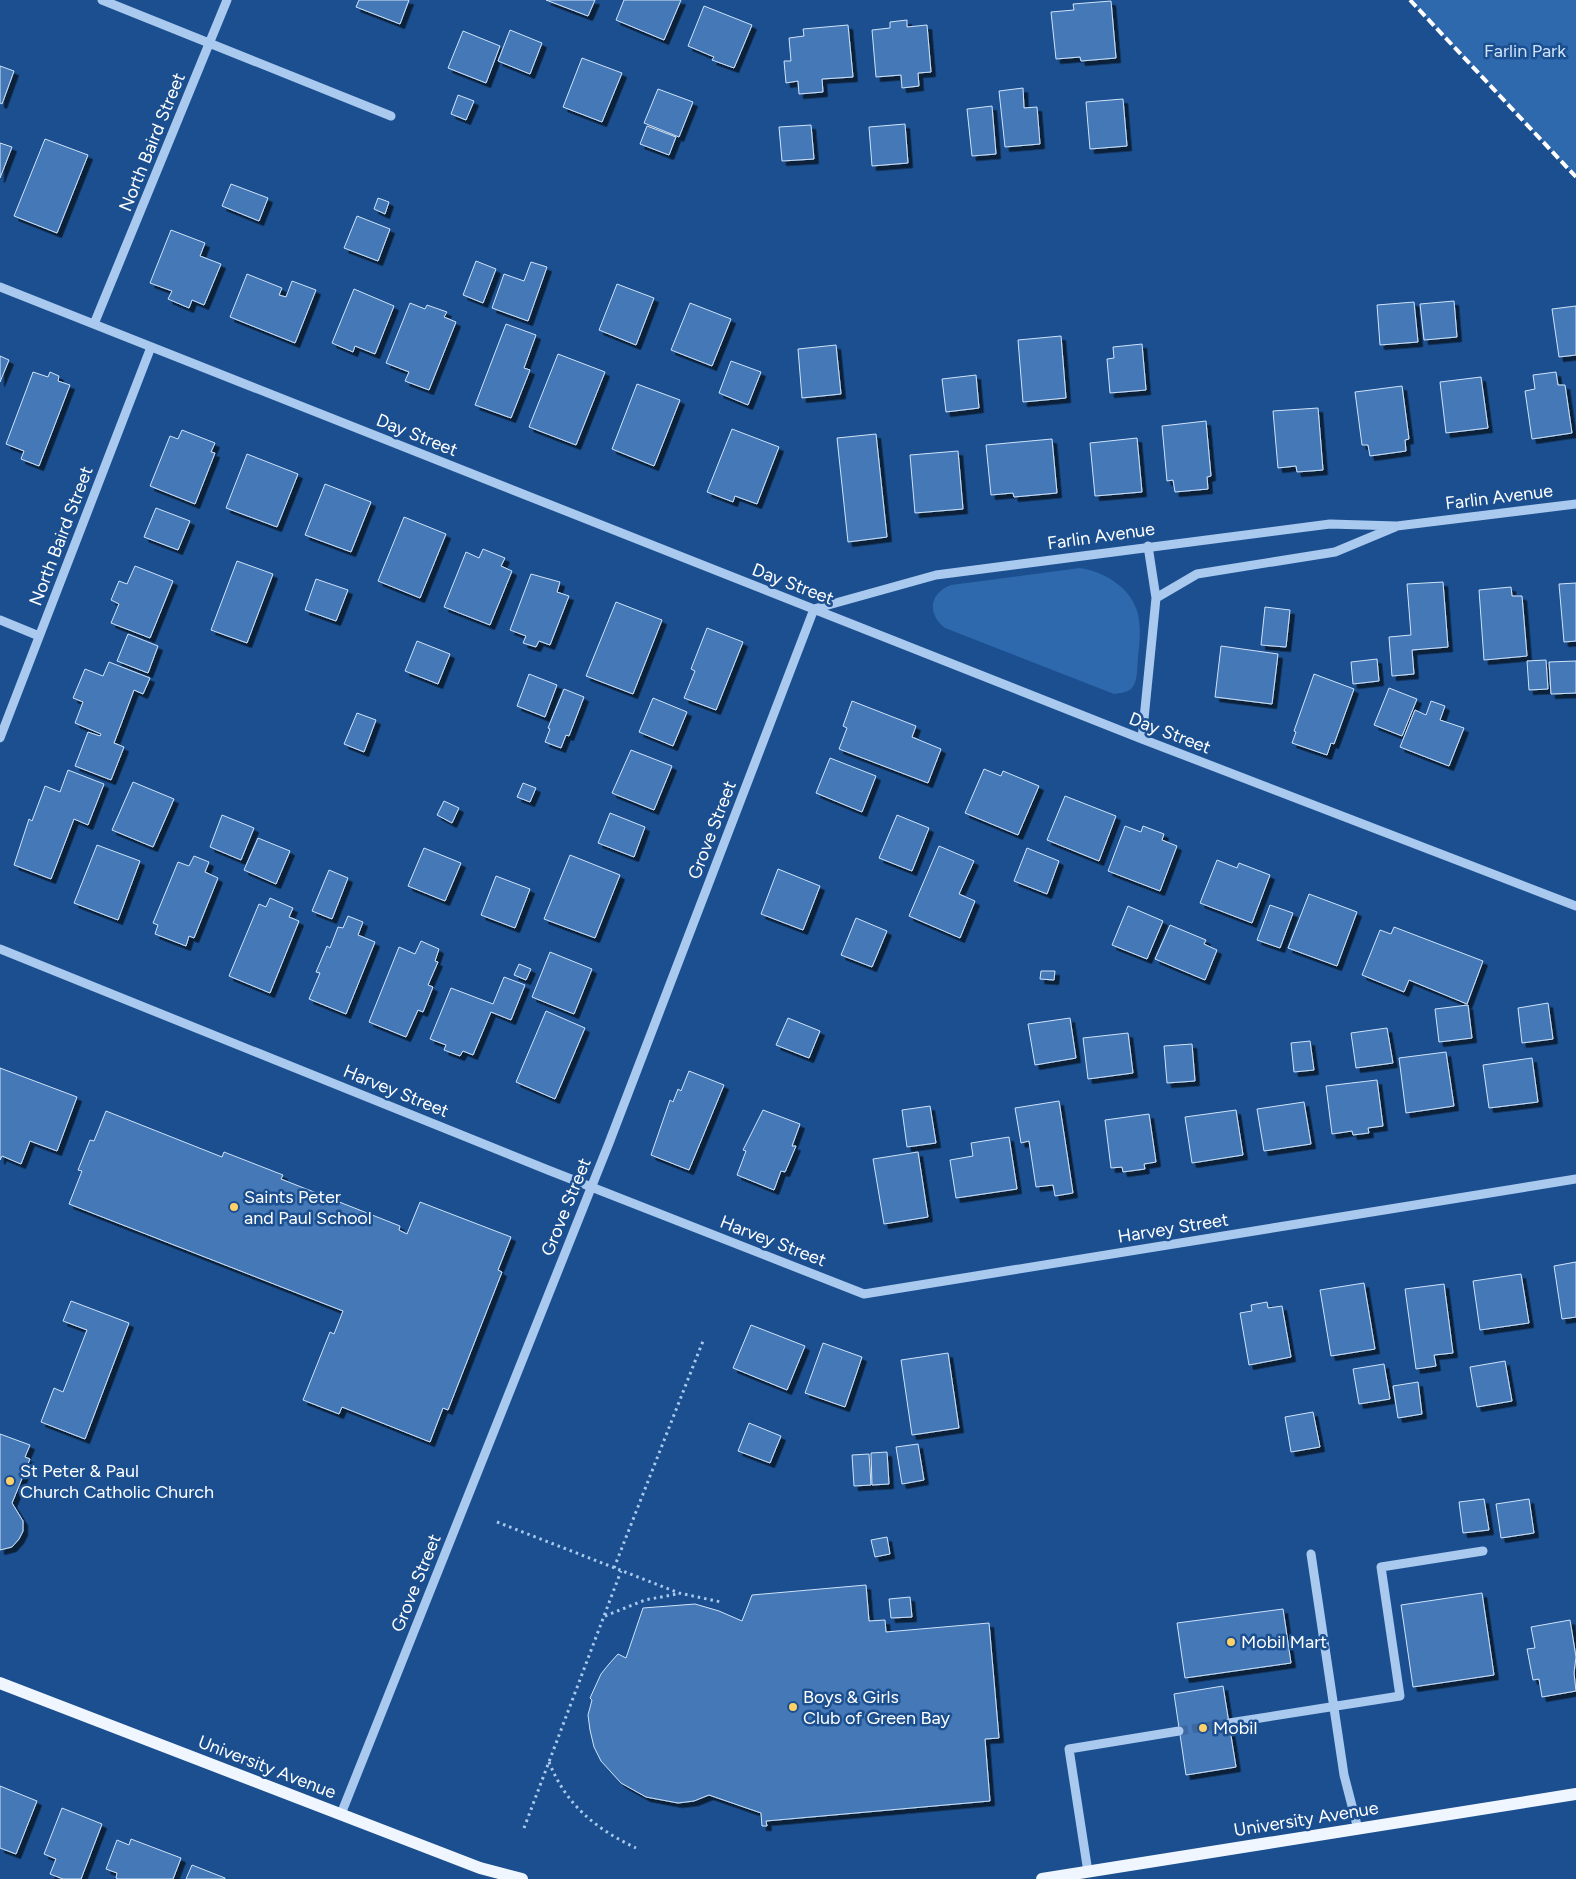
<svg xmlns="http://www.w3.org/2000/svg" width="1576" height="1879" font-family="Figtree,sans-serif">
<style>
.green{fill:#2e69ad}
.building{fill:#4478b7;stroke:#cfe3fa;filter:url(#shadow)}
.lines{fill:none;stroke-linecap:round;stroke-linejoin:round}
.minor-tunnel{stroke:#3d69a0;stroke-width:9;stroke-dasharray:9 4.5;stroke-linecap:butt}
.path{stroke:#a9c9ee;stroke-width:3;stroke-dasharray:2.5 4;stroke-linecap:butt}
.minor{stroke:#a9c9ee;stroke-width:9}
.major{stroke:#f0f6ff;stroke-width:12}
.rail{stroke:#fff;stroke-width:4;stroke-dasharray:9 4;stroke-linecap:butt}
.poi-dot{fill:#ffd166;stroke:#1b4f8f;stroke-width:2}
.labels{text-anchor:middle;stroke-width:5;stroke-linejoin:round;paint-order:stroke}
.park-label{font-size:18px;fill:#cfe3fa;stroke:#1b4f8f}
.street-label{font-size:18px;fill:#fff;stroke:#1b4f8f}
.poi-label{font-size:18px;fill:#fff;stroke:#1b4f8f;text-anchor:start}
</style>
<defs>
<filter id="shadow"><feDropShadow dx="4.5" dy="4.5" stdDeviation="0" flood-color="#0009"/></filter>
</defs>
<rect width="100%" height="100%" fill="#1b4f8f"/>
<path class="green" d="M1410 0H1576V177Z
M1080 568C1107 572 1136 591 1139 620 1141 633 1139 646 1138 658 1137 667 1138 681 1132 688 1127 693 1120 693 1114 694L945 628C927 614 929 593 951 585Z"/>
<path class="building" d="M359 0H409L400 24 356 7Z
M546 0H595L588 16Z
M624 0H681L664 40 616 20Z
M1111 1 1116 58 1081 61 1080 57 1056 59 1051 12 1074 10 1073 4Z
M704 6 752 25 734 68 712 60 714 57 688 46Z
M907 20V27L927 25 931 72 918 73 919 86 902 88 901 75 876 77 872 30 890 28V22Z
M848 25 853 77 822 79 823 92 799 94 798 81 786 83 784 61H791L789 38 804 36 803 29Z
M510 30 542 43 530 74 498 61Z
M463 31 500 46 486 83 448 68Z
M582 58 622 73 602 122 563 107Z
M0 66 14 71 2 104 0 103Z
M1023 88 1024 108 1037 107 1040 144 1005 147 999 91Z
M658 89 693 102 679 137 644 123Z
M458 95 474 101 466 120 451 114Z
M1123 99 1127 146 1090 149 1086 102Z
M992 106 996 154 972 156 967 109Z
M905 124 908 163 872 166 869 127Z
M811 125 814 159 782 161 779 127Z
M647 126 676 137 669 155 640 144Z
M45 139 88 155 57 233 14 216Z
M0 143 12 147 0 178Z
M231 184 268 198 259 221 222 206Z
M378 198 389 202 385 214 374 209Z
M357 216 390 229 378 261 344 248Z
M171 230 205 243 200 256 221 264 204 305 192 300 189 308 168 299 172 291 150 283Z
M476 261 496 269 483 303 463 295Z
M531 262 547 267 528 321 492 308 504 274 524 281Z
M247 274 282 288 279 295 286 297 292 281 316 290 295 343 230 317Z
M617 284 654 298 636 345 599 330Z
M354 289 394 306 375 354 355 346 353 352 332 343Z
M1454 301 1457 337 1424 340 1420 304Z
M1414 302 1418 342 1380 345 1377 305Z
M410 303 425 309 427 305 447 312 444 317 456 322 429 390 405 381 409 372 386 363Z
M690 303 731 319 712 366 671 350Z
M1576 306V355L1559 357 1552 309Z
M506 324 536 335 524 368 530 370 511 418 475 405Z
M1061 336 1066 398 1023 402 1018 340Z
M1142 344 1146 390 1110 393 1107 359 1114 358 1113 347Z
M836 345 841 394 802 398 798 349Z
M558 354 605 372 576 445 529 427Z
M0 356 9 360 0 382Z
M731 361 761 372 748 405 719 393Z
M33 372 48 377 50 372 59 376 58 381 70 385 39 466 21 459 24 451 6 444Z
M1556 372 1558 385H1565L1572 433 1532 439 1525 391 1535 389 1533 375Z
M976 375 979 408 946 412 942 379Z
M1481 377 1488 428 1446 433 1440 382Z
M637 384 680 400 654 466 612 449Z
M1402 386 1409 439 1405 440 1406 451 1370 456 1368 445H1362L1355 392Z
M1318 408 1323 470 1297 472 1296 466 1278 468 1273 411Z
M1206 421 1211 476 1207 477 1208 489 1175 492 1173 480 1167 481 1162 426Z
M732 429 779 447 757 504 735 496 733 502 707 492Z
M182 430 215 443 211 452 215 453 195 504 150 486 170 436 178 439Z
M876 434 887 537 848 542 837 438Z
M1137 438 1142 492 1095 496 1090 443Z
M1052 439 1057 493 1014 497 1013 493 991 495 986 445Z
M958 451 963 509 915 513 910 455Z
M247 454 298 474 277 527 226 508Z
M325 484 371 502 351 552 305 535Z
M156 508 190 521 178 550 144 537Z
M404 517 446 534 420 598 378 581Z
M483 549 505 558 501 566 512 571 490 625 444 607 466 552 479 558Z
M237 561 273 574 247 643 211 630Z
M135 566 173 581 150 638 111 623 119 604 111 600 119 581 127 584Z
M531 574 560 582 557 592 569 596 550 645 539 641 536 647 523 643 526 636 510 630Z
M316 579 348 590 336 621 305 610Z
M1443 582 1448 647 1412 650 1414 674 1392 676 1389 637 1411 635 1407 584Z
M1576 583V641L1564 642 1559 584Z
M1511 587 1512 596H1522L1527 656 1484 660 1479 590Z
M616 602 662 620 633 694 586 676Z
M1265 607 1290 610 1286 647 1261 645Z
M707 628 743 642 716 710 684 698 695 671 691 669Z
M128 634 158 646 148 673 117 661Z
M417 641 450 654 438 684 405 671Z
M1221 646 1278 654 1272 704 1215 697Z
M1377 659 1379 681 1353 684 1351 662Z
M1546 660 1548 689 1529 690 1527 661Z
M1576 661V693L1551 694 1549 662Z
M109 662 150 678 143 694 134 690 114 743 124 747 111 780 75 766 88 732 100 736 101 734 75 723 83 702 73 698 85 669 103 676Z
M529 674 557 685 545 717 517 706Z
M1314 674 1354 689 1334 744 1331 743 1327 755 1292 743 1296 732 1294 731Z
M1389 688 1417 699 1402 736 1374 725Z
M564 689 584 697 569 736 566 735 561 748 545 742 550 729 548 728Z
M653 698 687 712 673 746 639 732Z
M852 701 916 726 912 737 941 749 928 783 839 749 847 728 843 726Z
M1431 701 1445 706 1440 720 1464 728 1449 766 1400 747 1415 710 1426 715Z
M357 713 376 720 364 752 344 744Z
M631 750 672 766 654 810 612 793Z
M830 758 876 776 862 812 816 793Z
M984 769 1001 776 1003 771 1039 786 1018 835 965 813Z
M68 770 104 784 88 825 74 819 51 879 14 865 29 819 32 821 45 786 60 792Z
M133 782 174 799 153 847 112 830Z
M523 783 536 788 530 802 517 797Z
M1065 796 1116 816 1099 861 1047 840Z
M444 801 459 808 452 823 437 815Z
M610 813 645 827 634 857 598 843Z
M222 815 254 828 241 860 210 847Z
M897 815 929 828 912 871 879 858Z
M1125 826 1141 832 1143 826 1164 834 1162 840 1177 846 1160 891 1108 871Z
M258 838 290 851 276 884 244 870Z
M97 845 140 861 118 920 74 903Z
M939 846 974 861 959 894 975 901 960 938 909 916Z
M424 848 461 863 445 901 408 886Z
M1027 848 1059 861 1047 894 1014 881Z
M570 855 620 875 595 938 544 919Z
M194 856 209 862 205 872 218 878 194 938 189 936 186 946 155 934 158 925 153 923 178 862 189 866Z
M1217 860 1237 868 1239 863 1270 875 1252 923 1200 903Z
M778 869 820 886 803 930 761 914Z
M329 870 348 878 332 919 312 911Z
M496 876 530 889 515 928 481 915Z
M1309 894 1357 912 1337 966 1288 948Z
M270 898 293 908 289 917 299 921 270 993 229 976 259 904 266 907Z
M1270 905 1293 913 1280 948 1257 940Z
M1128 906 1163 921 1147 959 1112 945Z
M348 916 363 922 358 935 375 942 346 1014 309 999 320 973 316 972 327 946 330 948 338 927 343 928Z
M856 918 887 931 872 967 841 955Z
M1170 925 1206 940 1204 944 1217 950 1205 980 1155 959Z
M1394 927 1483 961 1467 1004 1409 980 1404 992 1362 975 1380 930 1391 934Z
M421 941 439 949 435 961 438 962 428 985 433 987 423 1012 418 1010 406 1037 369 1022 399 947 415 954Z
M550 952 592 969 574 1014 532 997Z
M519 964 531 969 526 980 514 975Z
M1041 971H1055L1054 980 1040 979Z
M504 977 525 985 511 1020 491 1012 473 1055 463 1051 460 1056 444 1050 446 1045 430 1039 451 988 493 1004Z
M1548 1003 1553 1039 1522 1043 1518 1008Z
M1468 1005 1472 1038 1439 1042 1435 1009Z
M546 1011 585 1028 555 1099 516 1082Z
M788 1018 820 1031 809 1058 776 1045Z
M1070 1018 1076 1058 1035 1065 1028 1024Z
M1387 1028 1393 1063 1356 1068 1351 1033Z
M1128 1033 1133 1073 1088 1079 1083 1038Z
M1310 1041 1314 1070 1294 1072 1291 1043Z
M1192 1044 1195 1081 1167 1083 1164 1046Z
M1446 1052 1454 1106 1406 1113 1399 1058Z
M1532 1058 1538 1102 1489 1108 1483 1065Z
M0 1068 77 1097 57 1151 30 1141 21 1164 2 1156 0 1160Z
M689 1071 724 1085 689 1170 651 1155 670 1100 673 1102 678 1089 681 1091Z
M1377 1080 1383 1126 1368 1128 1369 1133 1353 1135 1352 1131 1332 1134 1326 1086Z
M1059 1101 1073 1193 1055 1196 1053 1185 1036 1187 1029 1141 1021 1143 1015 1108Z
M1304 1102 1311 1144 1264 1151 1257 1109Z
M930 1106 936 1143 907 1147 902 1110Z
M763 1110 800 1124 792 1146H796L785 1172 781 1171 774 1190 737 1175 746 1151 743 1150Z
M1236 1110 1243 1155 1192 1163 1185 1117Z
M106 1111 222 1157 224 1152 283 1175 281 1179 400 1226 399 1230 407 1234 420 1202 511 1237 498 1270 502 1272 448 1410 443 1408 430 1442 342 1407 339 1414 303 1400 330 1332 334 1334 343 1311 69 1204 82 1171 78 1170 90 1140 94 1141Z
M1149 1114 1156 1162 1144 1164 1145 1169 1123 1172 1122 1167 1111 1168 1105 1120Z
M1009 1137 1017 1189 956 1198 950 1160 973 1156 971 1143Z
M918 1152 928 1217 884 1224 873 1159Z
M1576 1262V1317L1562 1319 1554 1266Z
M1521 1274 1529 1323 1480 1330 1473 1281Z
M1364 1283 1375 1349 1331 1356 1320 1290Z
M1444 1284 1453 1353 1434 1355 1436 1366 1416 1369 1405 1289Z
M71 1301 129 1323 85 1439 41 1422 54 1388 63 1392 87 1330 63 1321Z
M1267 1302 1268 1308 1282 1306 1291 1357 1249 1365 1240 1313 1252 1311 1251 1305Z
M751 1325 805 1346 787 1390 733 1368Z
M823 1343 862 1357 845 1407 805 1393Z
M948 1353 959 1428 912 1435 901 1360Z
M1505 1361 1512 1401 1477 1407 1470 1367Z
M1384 1364 1390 1399 1359 1404 1353 1369Z
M1418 1382 1422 1414 1398 1418 1393 1386Z
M1313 1412 1320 1447 1291 1452 1285 1417Z
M749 1423 781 1436 770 1463 738 1451Z
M0 1434 30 1445 25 1457 30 1459 12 1503 23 1521V1531L19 1539 12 1547 0 1550Z
M918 1444 924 1480 902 1484 896 1447Z
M887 1452 889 1484 872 1485 871 1453Z
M869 1454 871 1485 854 1486 852 1455Z
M1484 1499 1489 1530 1463 1533 1459 1502Z
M1529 1499 1534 1533 1501 1538 1496 1504Z
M887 1537 890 1554 875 1557 871 1540Z
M866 1585 869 1621 885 1620 886 1632 989 1623 999 1738 985 1739 990 1801 766 1821 767 1826H762L761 1813 709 1795 694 1801 678 1803 646 1797 621 1783 601 1761 594 1747 590 1730 588 1715 592 1700 590 1698 601 1674 609 1664 618 1654 626 1658 643 1608 695 1604 719 1611 742 1621 752 1595Z
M1482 1593 1494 1675 1413 1687 1401 1605Z
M910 1597 912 1617 891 1618 889 1599Z
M1283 1609 1291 1663 1185 1678 1177 1623Z
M1570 1620 1576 1657 1574 1673 1576 1691 1542 1697 1539 1679 1533 1680 1527 1649 1535 1648 1531 1627Z
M1223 1686 1236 1767 1186 1775 1174 1694Z
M0 1786 37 1801 16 1854 0 1848Z
M62 1808 102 1824 81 1879H63L50 1874 56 1859 44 1854Z
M131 1839 181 1858 173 1879H118L116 1878 117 1873 106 1869 117 1840 129 1845Z
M192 1865 225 1878V1879H186Z"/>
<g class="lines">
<path class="minor-tunnel" d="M1179 1731 1229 1723"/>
<path class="path" d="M497 1522 679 1593 721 1602
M614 1568 703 1341
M605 1616 645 1600 677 1594
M549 1762C566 1805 596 1829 636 1848
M524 1828 621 1571"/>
<path class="minor" d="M102 0 391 116
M0 287 1142 739 1576 906
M94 324 227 0
M1156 598 1197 574 1335 552 1395 527
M0 620 39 636
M0 738 151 347
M1142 739 1156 598 1148 546
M0 949 548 1170 864 1294 1576 1179
M1311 1554 1344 1775 1358 1829
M1229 1723 1400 1696 1381 1567 1483 1551
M341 1814 609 1143 814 609 936 575 1330 524 1397 526 1576 504
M1088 1872 1069 1749 1179 1731"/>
<path class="major" d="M0 1683 480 1868 522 1879
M1042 1879 1576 1794"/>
<path class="rail" d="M1410 0 1576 177"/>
</g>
<g class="poi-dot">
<circle cx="234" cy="1207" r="5"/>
<circle cx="10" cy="1481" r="5"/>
<circle cx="1231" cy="1642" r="5"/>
<circle cx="793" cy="1707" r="5"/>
<circle cx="1203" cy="1728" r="5"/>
</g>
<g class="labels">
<g class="park-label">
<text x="1525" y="57">Farlin Park</text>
</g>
<g class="street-label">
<text transform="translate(152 142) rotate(-68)" y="6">North Baird Street</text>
<text transform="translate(417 435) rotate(22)" y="6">Day Street</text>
<text transform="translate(1499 497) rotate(-7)" y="6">Farlin Avenue</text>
<text transform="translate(61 536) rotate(-69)" y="6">North Baird Street</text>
<text transform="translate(1101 536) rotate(-8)" y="6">Farlin Avenue</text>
<text transform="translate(793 584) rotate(21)" y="6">Day Street</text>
<text transform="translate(1170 733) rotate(21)" y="6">Day Street</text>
<text transform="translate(712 830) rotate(-69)" y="6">Grove Street</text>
<text transform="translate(396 1091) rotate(22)" y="6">Harvey Street</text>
<text transform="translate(566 1207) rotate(-68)" y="6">Grove Street</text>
<text transform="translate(1173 1228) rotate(-9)" y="6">Harvey Street</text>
<text transform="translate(773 1241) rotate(21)" y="6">Harvey Street</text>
<text transform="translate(416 1583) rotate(-68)" y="6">Grove Street</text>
<text transform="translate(267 1767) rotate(21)" y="6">University Avenue</text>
<text transform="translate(1306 1819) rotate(-9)" y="6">University Avenue</text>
</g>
<g class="poi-label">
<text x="244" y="1203">Saints Peter<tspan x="244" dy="21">and Paul School</tspan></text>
<text x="20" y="1477">St Peter &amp; Paul<tspan x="20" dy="21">Church Catholic Church</tspan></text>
<text x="1241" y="1648">Mobil Mart</text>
<text x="803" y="1703">Boys &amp; Girls<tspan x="803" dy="21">Club of Green Bay</tspan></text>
<text x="1213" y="1734">Mobil</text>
</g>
</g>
</svg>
